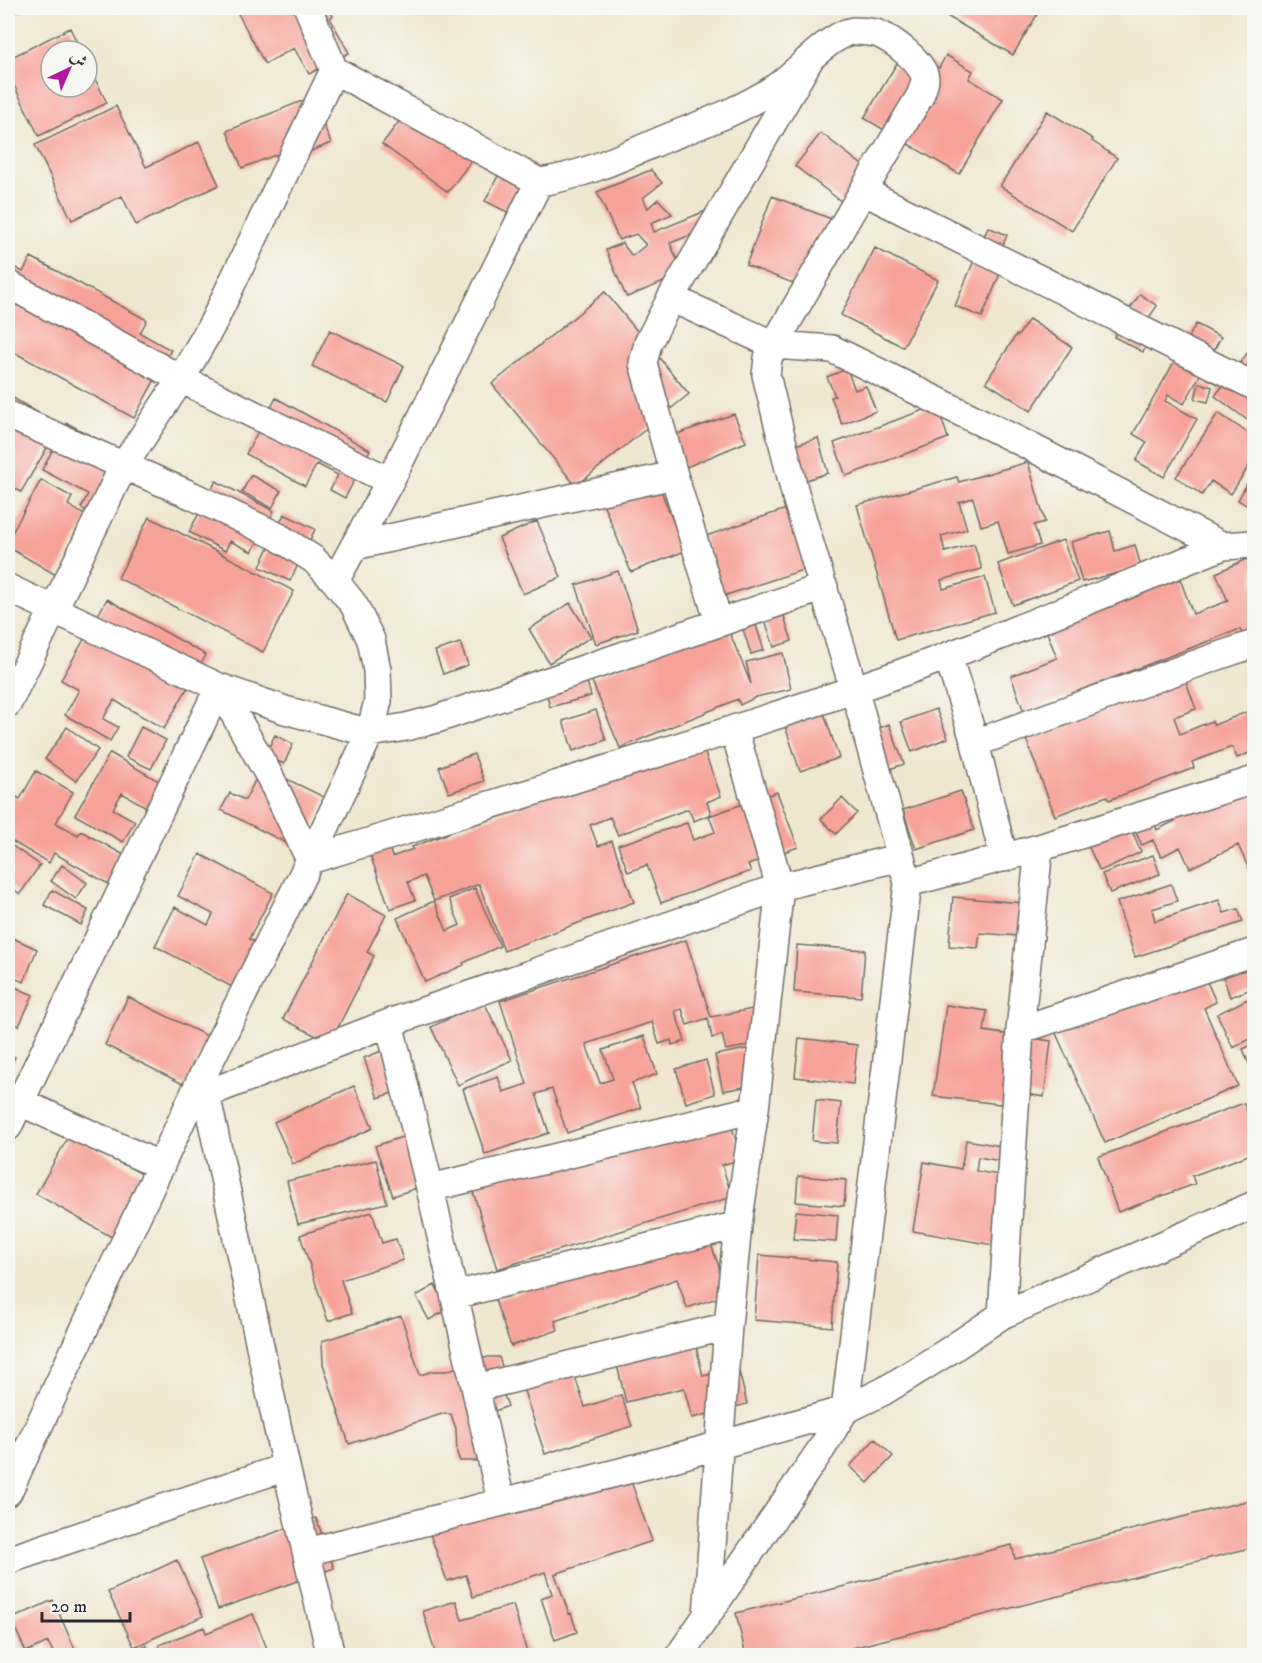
<svg xmlns="http://www.w3.org/2000/svg" width="1262" height="1663" font-family="'IM FELL DW Pica',Amiri,serif">
<style>
.building{fill:#f7a298}
.lines{fill:none;stroke-linecap:round;stroke-linejoin:round}
.minor-casing{stroke:#706d65;stroke-width:30}
.minor{stroke:#fff;stroke-width:27}
</style>
<rect width="100%" height="100%" fill="#f6f6f2"/>
<filter id="ink" filterUnits="userSpaceOnUse"><feTurbulence type="fractalNoise" baseFrequency=".0167" numOctaves="2"/><feDisplacementMap in="SourceGraphic" scale="12" xChannelSelector="R" yChannelSelector="G"/><feConvolveMatrix kernelMatrix="1 2 1 2 8 2 1 2 1" color-interpolation-filters="sRGB"/></filter>
<filter id="wash" filterUnits="userSpaceOnUse"><feTurbulence type="fractalNoise" baseFrequency=".008" numOctaves="4" result="noise"/><feDisplacementMap in="SourceGraphic" scale="24" xChannelSelector="R" yChannelSelector="G"/><feGaussianBlur stdDeviation="1.35" result="paint"/><feColorMatrix in="noise" values="0 0 0 0 0 0 0 0 0 0 0 0 0 0 0 0 0 1.4 0 .05"/><feComposite in="paint" operator="in"/></filter>
<g filter="url(#wash)">
<rect width="100%" height="100%" fill="#f0e7d0"/>
<g id="blocks">
<path class="building" d="M8 8H23L8 16Z
M235 8H328L333 16 330 18 349 53 309 74 294 48 265 64Z
M933 8H1041L1013 55Z
M70 28 81 51H51V87H87V63L107 103 39 136 8 73V59Z
M906 48 939 68 946 55 973 71 969 79 1003 99 959 174 864 118Z
M312 97 331 143 287 161 283 152 242 168 227 131Z
M116 106 146 167 199 142 219 185 136 225 122 196 72 220 35 145Z
M410 107 475 156 448 192 382 144Z
M1047 111 1093 139 1092 141 1117 158 1072 231 1000 186Z
M821 133 871 172 846 205 795 166Z
M510 153 539 168 515 216 485 201Z
M651 170 662 183 643 198 648 208 658 199 672 214 651 223 654 232 733 200 691 235 670 243 683 274 627 297 625 294 606 250 622 243 632 256 646 245 636 234 619 240 597 192Z
M772 196 834 220 819 293 746 265Z
M988 227 1007 235 1000 253 1007 257 982 317 955 306Z
M875 248 938 280 903 347 841 315Z
M31 257 147 320 140 333 171 350 134 418 8 349V264L23 272Z
M605 292 689 394 576 486 492 384Z
M1140 294 1157 306 1146 322 1129 310Z
M1125 318 1153 333 1143 352 1114 337Z
M1029 319 1072 347 1031 411 986 382 1016 335 1018 336Z
M1196 324 1221 337 1184 404 1168 395 1165 401 1197 419 1164 477 1136 461 1147 442 1133 434Z
M330 330 404 366 387 402 312 366Z
M1252 347 1254 349V425L1215 396Z
M847 369 855 390 866 386 876 411 842 424 831 397 835 396 827 377Z
M1199 383 1212 387 1208 402 1195 399Z
M8 395 60 426 21 492 8 484Z
M276 398 370 450 345 498 330 490 338 475 317 464 305 486 246 454Z
M937 405 948 438 846 476 834 443Z
M1218 413 1254 437V458L1231 494 1211 481 1202 495 1176 477Z
M734 414 746 442 684 468 674 435Z
M67 423 128 456 96 516 81 508 88 494 42 470Z
M818 438 828 473 803 481 792 446Z
M1028 462 1045 522 1034 525 1040 545 1008 554 998 521 981 526 973 498 959 502 967 529 941 536 945 552 974 544 982 569 941 580 943 589 985 577 995 612 896 640 857 505 957 477 959 482Z
M1254 471V510L1238 500Z
M251 475 281 491 272 508 242 492Z
M41 480 72 497 68 505 88 517 56 575 8 547V540Z
M216 481 274 511 252 552 230 541 225 551 189 532Z
M657 481 685 551 631 572 603 503Z
M792 507 812 567 723 596 703 537Z
M284 514 315 529 290 581 260 567Z
M149 517 294 591 263 652 118 578Z
M537 521 561 577 523 594 499 538Z
M1110 531 1115 551 1135 545 1141 567 1082 582 1071 542Z
M1063 540 1078 581 1013 605 998 564Z
M1254 556V635L1244 640 1240 629 1024 712 1011 676 1057 658 1046 630 1180 579 1193 614 1228 601 1216 573Z
M618 571 638 630 596 644 576 585Z
M107 599 206 655 164 729 114 700 103 719 118 727 110 741 65 715 79 690 61 680Z
M570 603 591 637 549 663 529 629Z
M782 610 792 641 774 647 764 617Z
M754 619 764 650 751 654 741 623Z
M726 624 751 684 746 662 783 653 791 689 756 697 740 705 738 699 620 748 591 679Z
M460 643 468 665 443 674 435 651Z
M585 674 591 696 550 707 544 684Z
M1185 679 1196 709 1174 717 1180 734 1212 721 1214 725 1254 709V751L1237 758 1232 747 1192 762 1194 768 1109 800 1107 796 1055 816 1026 739Z
M822 707 839 758 800 771 783 720Z
M936 709 948 738 912 752 901 722Z
M596 710 606 740 573 751 563 721Z
M889 724 904 764 884 771 870 732Z
M67 727 98 750 76 781 45 759Z
M141 727 166 740 151 769 126 757Z
M275 735 293 744 284 764 265 755Z
M701 743 721 796 707 802 711 814 694 821 688 809 618 835 610 817 590 825 598 846 612 841 634 902 504 951 479 884 434 901 424 876 408 882 415 900 390 909 370 855 389 847 392 857 413 849 412 847 621 768Z
M110 753 162 783 148 808 122 793 113 809 135 821 123 842 75 815Z
M474 754 484 781 449 793 439 767Z
M262 767 326 798 300 850 221 810 230 793 245 800Z
M36 771 73 792 56 823 78 835 81 831 133 860 117 889 54 853 49 863 8 839V797L10 793 20 799Z
M1254 784V880L1238 845 1190 868 1180 847 1161 857 1153 840 1142 845 1133 827 1152 818 1157 830 1175 821 1171 812Z
M961 791 974 830 916 849 903 810Z
M777 792 798 847 748 865 751 871 661 903 647 865 628 872 618 845 687 823 693 840 715 832 709 816Z
M842 798 857 813 836 834 821 819Z
M1127 820 1141 852 1100 871 1085 839Z
M8 843 40 865 20 894 8 885Z
M200 854 273 893 249 939 255 942 232 987 155 946 175 907 208 925 213 914 178 896Z
M1153 855 1160 874 1110 893 1102 874Z
M62 865 87 883 76 899 51 881Z
M1171 884 1177 901 1152 909 1155 921 1219 900 1224 913 1238 909 1243 922 1135 957 1117 902Z
M475 888 500 946 463 963 464 965 425 982 397 918 434 901 447 931 460 925 449 899Z
M52 890 88 910 81 925 44 905Z
M347 894 386 915 367 952 374 956 330 1043 283 1019Z
M953 897 1046 905 1044 938 980 933 978 948 949 946Z
M8 936 37 949 24 982 8 976Z
M686 940 711 1017 768 1006 757 1044 726 1050 722 1035 712 1038 708 1018 687 1025 682 1009 675 1011 685 1041 672 1045 671 1040 659 1044 652 1022 586 1044 600 1083 613 1079 603 1050 644 1036 657 1074 632 1083 641 1108 567 1133 552 1089 536 1094 549 1133 485 1154 463 1089 498 1077 503 1092 527 1084 500 1001Z
M797 945 865 950 861 997 794 992Z
M1199 964 1216 1002 1204 1008 1238 1086 1105 1143 1054 1029Z
M1254 965V988L1230 997 1221 970Z
M8 984 33 995 19 1026 8 1021Z
M1254 996V1037L1233 1048 1217 1014Z
M128 997 209 1037 185 1085 105 1045Z
M484 1002 512 1060 458 1085 431 1027Z
M946 1005 987 1011 984 1031 1051 1041 1044 1097 1027 1094 1026 1107 933 1096Z
M799 1038 857 1045 853 1084 795 1077Z
M1254 1044V1077L1243 1049Z
M752 1048 759 1084 723 1091 715 1055Z
M384 1050 406 1088 378 1098 364 1058Z
M8 1053 15 1057 8 1071Z
M706 1060 715 1094 686 1103 676 1069Z
M354 1086 373 1128 293 1164 274 1122Z
M816 1100 841 1103 837 1143 812 1141Z
M1244 1103 1254 1132V1153L1192 1176 1195 1184 1118 1212 1098 1157Z
M728 1115 742 1159 722 1165 732 1197 497 1269 470 1182Z
M414 1133 432 1183 393 1196 375 1146Z
M70 1134 149 1178 115 1239 36 1194Z
M966 1140 1019 1149 1016 1164 978 1157 976 1171 1016 1178 1004 1247 913 1231 924 1162 961 1169Z
M376 1160 387 1203 298 1224 287 1181Z
M798 1176 846 1180 844 1206 796 1202Z
M796 1211 838 1215 836 1242 793 1239Z
M372 1212 382 1243 396 1239 403 1260 341 1280 352 1313 328 1321 300 1235Z
M705 1228 729 1294 687 1308 677 1279 555 1321 558 1330 511 1346 495 1300Z
M759 1255 837 1262 832 1327 754 1320Z
M435 1285 449 1309 429 1320 416 1296Z
M401 1316 420 1375 433 1371H446L488 1357H499L503 1369V1393L508 1406 492 1412 482 1461H460L457 1453 456 1429 451 1414H442L349 1444 323 1364 322 1341Z
M694 1338 703 1376 738 1367 747 1404 692 1418 684 1388 626 1402 615 1357Z
M570 1362 585 1407 621 1395 632 1426 545 1454 520 1379Z
M8 1435 23 1443 8 1471Z
M875 1439 893 1456 868 1483 850 1466Z
M626 1467 652 1541 555 1574 569 1614 571 1613 577 1632 555 1640 541 1598 552 1594 545 1572 473 1597 466 1575 447 1581 430 1534Z
M1254 1499V1547L820 1656H746L736 1613 1012 1545 1015 1559Z
M316 1518 334 1568 218 1609 200 1559Z
M177 1560 203 1616 134 1647 108 1592Z
M53 1600 78 1656H55L48 1642 26 1652 11 1619Z
M456 1601 462 1620 513 1605 528 1656H436L423 1611Z
M253 1614 270 1656H163L159 1645 204 1627 206 1633Z
M146 1645 151 1656H121V1655Z"/>
</g>
</g>
<g filter="url(#ink)">
<use href="#blocks" fill-opacity="0" stroke="#706d65" stroke-width="1.5"/>
<g class="lines">
<g class="minor-casing">
<path id="minor" d="M810 59 671 298 774 345 863 191 1254 386
M334 70 539 182 390 481 335 581
M539 182C581 177 629 154 669 137 705 123 744 109 776 87 798 72 829 35 853 31 860 31 870 32 876 33 891 38 923 62 925 78 925 83 922 91 920 96L863 191
M8 284 181 379 390 481
M671 298 648 343 643 363 674 475
M8 415 193 496 277 536 313 559 335 581 354 605 371 640 377 670 378 701 370 733 310 860 201 1079 8 1492
M354 546 674 475 719 623
M8 588 219 687 270 777 310 860C491 804 673 751 852 690 978 648 1100 595 1223 546
M948 656 975 743 1004 858
M8 703 124 465 181 379 213 323 334 70 308 8
M975 743 1221 655 1254 644
M908 883 1039 848 1254 780
M389 1023 430 1188 501 1501
M1020 1030 1254 952
M201 1079 206 1094 286 1467 331 1656
M206 1094 389 1023 780 887 901 857
M20 1102 161 1166
M8 1127 219 687 285 710 370 733 406 727 437 719 824 587
M430 1188 755 1109
M455 1295 738 1225
M1002 1315 1020 1030 1039 848
M476 1388 728 1326
M307 1552 659 1462 845 1410 884 1391 947 1352 1002 1315 1254 1205
M8 1560 286 1467
M707 1615 728 1326 738 1225 755 1109 780 887 734 729
M679 1656 822 1448 845 1410 908 883 861 713 796 497 766 375 768 358 774 345 832 349 1023 443 1223 546 1254 544"/>
</g>
<use href="#minor" class="minor"/>
</g>
</g>
<rect width="1262" height="1663" fill="none" stroke="#f6f6f2" stroke-width="30"/>
<g transform="translate(69 69) rotate(44)"><circle r="28" fill="#f6f6f2" stroke="#a5a5a2" stroke-width="1.5"/>
<path d="M0-4.5L10 22L0 15L-10 22Z" fill="#b5179e"/>
<text y="-9" font-size="16" font-weight="bold" text-anchor="middle" fill="#2b2b2b">ش</text>
</g>
<path d="M42 1612v9h88v-9" fill="none" stroke="#2b2b2b" stroke-width="3"/>
<text x="51" y="1612" font-size="18" fill="#2b2b2b" stroke="#f6f6f2" stroke-width="4.5" paint-order="stroke">20 m</text>
</svg>
